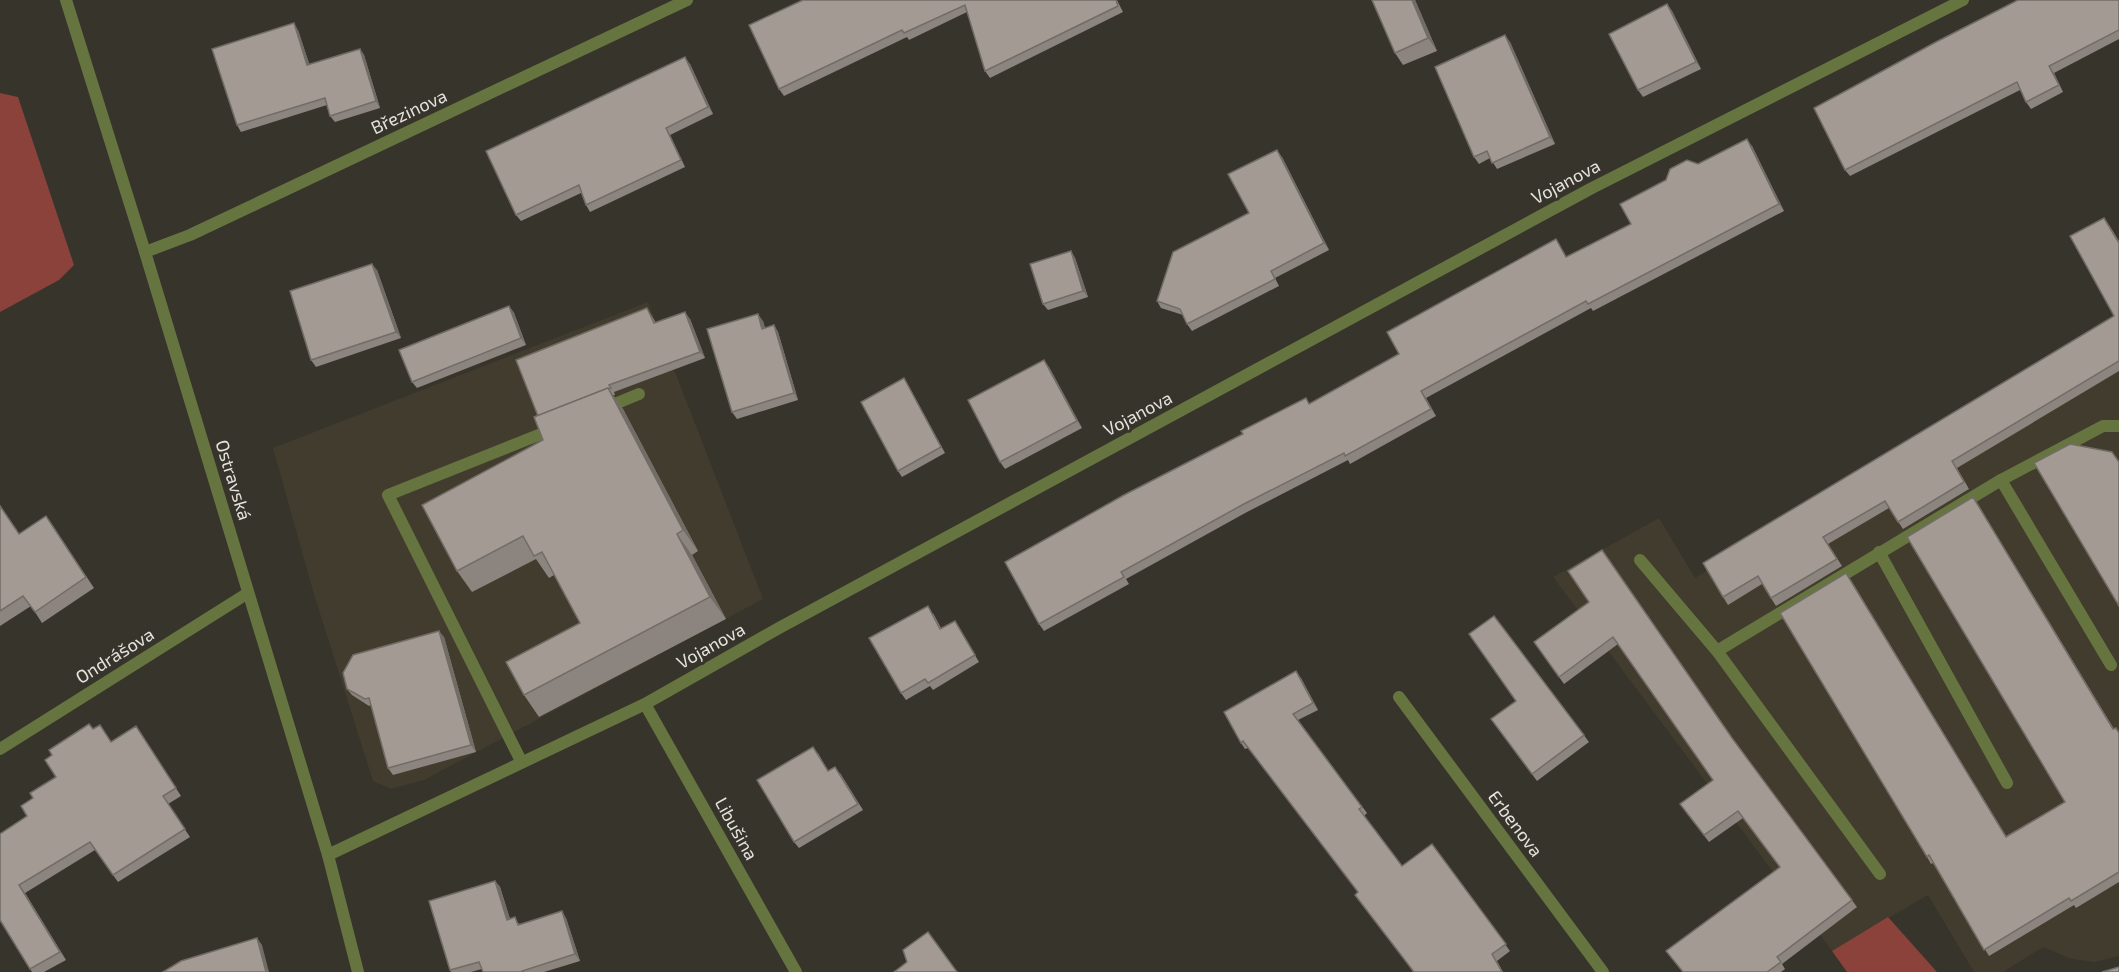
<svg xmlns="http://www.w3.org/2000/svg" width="2119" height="972" font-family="'Exo 2',sans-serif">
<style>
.built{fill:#413c2d}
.green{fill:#8a423a}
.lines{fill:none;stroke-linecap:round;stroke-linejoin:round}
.service{stroke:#66753f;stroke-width:12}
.minor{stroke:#66753f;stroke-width:12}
.tertiary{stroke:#66753f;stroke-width:12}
.wall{fill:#8c847e}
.shaded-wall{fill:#726c67}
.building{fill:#a39a93;stroke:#726c67;stroke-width:1.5}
.labels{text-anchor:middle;stroke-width:6;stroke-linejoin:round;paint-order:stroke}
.street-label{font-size:18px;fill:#e5e3de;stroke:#37342c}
</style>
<rect width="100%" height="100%" fill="#37342c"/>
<g class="built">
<path d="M 648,302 L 763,599 L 424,780 L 391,789 L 373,781 L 313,591 L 273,448 Z"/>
<path d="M 2119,320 L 2119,956 L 2095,962 L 2072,959 L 2043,947 L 2003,972 L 1974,972 L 1928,895 L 1832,951 L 1553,577 L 1659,518 L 1695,578 Z"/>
</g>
<g class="green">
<path d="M 0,93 L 18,97 L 74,265 L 59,280 L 0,312 Z"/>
<path d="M 1888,917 L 1937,972 L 1847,972 L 1832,951 Z"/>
</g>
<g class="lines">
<g class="service">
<path d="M 605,408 L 639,394"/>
<path d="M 2001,480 L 2111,665"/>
<path d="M 1879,552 L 2007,783"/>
<path d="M 1640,560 L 1717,651 L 1880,874"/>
<path d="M 1717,651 L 2001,480 L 2103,426 L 2119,426"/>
<path d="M 521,761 L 388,495 L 556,428"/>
</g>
<g class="minor">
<path d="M 145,252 L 190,235 L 687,0"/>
<path d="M 1399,697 L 1603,972"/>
<path d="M 645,704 L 796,972"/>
<path d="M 0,749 L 248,593"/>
<path d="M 328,855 L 645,704 L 779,628 L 1592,188 L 1963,0"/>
</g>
<path class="tertiary" d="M 66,0 L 145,252 L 328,855 L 358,972"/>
</g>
<g class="wall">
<path d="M 803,0 L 1117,0 L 1123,12 L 990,78 L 985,71 L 967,12 L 909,40 L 907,37 L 784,96 L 779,89 Z"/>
<path d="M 1372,0 L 1415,0 L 1437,51 L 1403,65 L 1395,53 Z"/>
<path d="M 2119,0 L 2119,39 L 2054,73 L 2063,92 L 2031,109 L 2026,102 L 2020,90 L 1850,176 L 1845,170 Z"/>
<path d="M 1667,4 L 1672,11 L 1701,69 L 1643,97 L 1638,90 Z"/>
<path d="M 298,30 L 309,64 L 360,49 L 364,55 L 380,108 L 335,122 L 330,116 L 327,105 L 241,132 L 237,125 Z"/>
<path d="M 1510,42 L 1555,144 L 1497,169 L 1490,158 L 1479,164 L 1474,157 Z"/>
<path d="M 690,64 L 713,114 L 670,135 L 685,167 L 590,212 L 586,205 L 581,193 L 521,221 L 516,215 Z"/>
<path d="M 1752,146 L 1784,211 L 1593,311 L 1591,308 L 1426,398 L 1436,416 L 1350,464 L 1348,460 L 1247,512 L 1126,579 L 1129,584 L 1044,631 L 1039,624 L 1243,434 L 1310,404 L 1399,354 L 1556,239 L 1566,257 L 1631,224 L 1698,164 Z"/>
<path d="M 1282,157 L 1329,250 L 1275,278 L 1279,286 L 1192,331 L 1187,324 L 1183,315 L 1161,308 L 1157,301 L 1249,213 Z"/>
<path d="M 2109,225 L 2119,241 L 2119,371 L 1957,468 L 1969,489 L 1903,529 L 1889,508 L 1828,544 L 1842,566 L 1776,606 L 1762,584 L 1728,605 L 1723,597 L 2114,316 Z"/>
<path d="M 1071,251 L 1075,258 L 1088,297 L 1048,310 L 1043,304 Z"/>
<path d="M 377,270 L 401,338 L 316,367 L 311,360 Z"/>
<path d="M 509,306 L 514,313 L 526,345 L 417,388 L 412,382 Z"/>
<path d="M 647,308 L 656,323 L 690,319 L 705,358 L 614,392 L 615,395 L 613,395 L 623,409 L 698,551 L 692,555 L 726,619 L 539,717 L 524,695 L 580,623 L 554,575 L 549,578 L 536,559 L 472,592 L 457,571 L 543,440 L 538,416 Z"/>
<path d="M 763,321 L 765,328 L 774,325 L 778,332 L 798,400 L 737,419 L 732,412 Z"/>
<path d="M 1049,367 L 1082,428 L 1005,469 L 1000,462 Z"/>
<path d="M 908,385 L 945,453 L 902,477 L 898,471 Z"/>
<path d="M 1973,497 L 2114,729 L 2119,732 L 2119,882 L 2076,908 L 2074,905 L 1989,956 L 1933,863 L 1931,864 L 1927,857 L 1846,573 L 2006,836 L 2065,802 Z"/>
<path d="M 0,505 L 19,534 L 53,526 L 94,588 L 42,623 L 31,606 L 0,626 Z"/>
<path d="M 1589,602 L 1733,740 L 1857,907 L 1782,964 L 1785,969 L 1781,972 L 1682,972 L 1780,867 L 1743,818 L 1709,842 L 1685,811 L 1713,780 L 1618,644 L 1564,684 L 1534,642 Z"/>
<path d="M 933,613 L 941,628 L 959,628 L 979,662 L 933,690 L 930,686 L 906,700 L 901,693 Z"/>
<path d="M 1494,616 L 1589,742 L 1537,781 L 1491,719 L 1516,701 Z"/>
<path d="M 444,637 L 476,752 L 393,775 L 388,768 L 371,705 L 369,706 L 352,695 L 347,689 Z"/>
<path d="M 1301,678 L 1318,710 L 1298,720 L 1367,813 L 1364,816 L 1402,866 L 1432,844 L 1510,951 L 1497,961 L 1503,972 L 1413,972 L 1358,892 L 1248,748 L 1245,749 L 1241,743 Z"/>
<path d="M 136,726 L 181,796 L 168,804 L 190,837 L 118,882 L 95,850 L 25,893 L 66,960 L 44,972 L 32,972 L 0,920 L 33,798 L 56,777 Z"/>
<path d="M 818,753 L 828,771 L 840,773 L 863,810 L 799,848 L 794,842 Z"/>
<path d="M 495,881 L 500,887 L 510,919 L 520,924 L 566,918 L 580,961 L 544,972 L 483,972 L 482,969 L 471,972 L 451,972 L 450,970 Z"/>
</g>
<g class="shaded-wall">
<path d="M 1412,0 L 1415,0 L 1437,51 L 1428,38 Z"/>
<path d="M 1667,4 L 1672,11 L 1701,69 L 1696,62 Z"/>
<path d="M 294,23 L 298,30 L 312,72 L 307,65 Z"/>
<path d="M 1505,35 L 1510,42 L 1555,144 L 1550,137 Z"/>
<path d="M 360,49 L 364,55 L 380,108 L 376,101 Z"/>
<path d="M 685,57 L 690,64 L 713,114 L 708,107 Z"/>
<path d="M 2049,66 L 2054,73 L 2063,92 L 2059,85 Z"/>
<path d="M 666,128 L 670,135 L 685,167 L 681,160 Z"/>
<path d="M 1747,139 L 1752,146 L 1784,211 L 1779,204 Z"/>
<path d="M 1277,150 L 1282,157 L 1329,250 L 1324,243 Z"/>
<path d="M 1071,251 L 1075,258 L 1088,297 L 1083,291 Z"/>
<path d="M 372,264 L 377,270 L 401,338 L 396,332 Z"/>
<path d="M 509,306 L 514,313 L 526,345 L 521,338 Z"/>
<path d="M 685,312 L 690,319 L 705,358 L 700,352 Z"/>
<path d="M 758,314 L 763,321 L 767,335 L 762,329 Z"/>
<path d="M 774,325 L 778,332 L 798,400 L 794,393 Z"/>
<path d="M 1044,360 L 1049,367 L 1082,428 L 1077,421 Z"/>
<path d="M 904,378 L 908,385 L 945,453 L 941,447 Z"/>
<path d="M 608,388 L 623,409 L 698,551 L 683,530 Z"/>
<path d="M 1421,391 L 1426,398 L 1436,416 L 1431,409 Z"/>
<path d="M 1973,497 L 1978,504 L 2118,736 L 2113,729 Z"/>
<path d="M 677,534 L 692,555 L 726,619 L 710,597 Z"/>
<path d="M 1846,573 L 1851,580 L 2010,843 L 2006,837 Z"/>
<path d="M 439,631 L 444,637 L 476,752 L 471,745 Z"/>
<path d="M 1296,671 L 1301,678 L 1318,710 L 1313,703 Z"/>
<path d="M 495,881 L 500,887 L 512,926 L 507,920 Z"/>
<path d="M 19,885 L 25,893 L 66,960 L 60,952 Z"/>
<path d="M 562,911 L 566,918 L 580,961 L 575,954 Z"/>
<path d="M 257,938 L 262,945 L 269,972 L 266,972 Z"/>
</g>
<g class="building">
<path d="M 803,0 L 1116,0 L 1118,6 L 985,71 L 965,5 L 904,33 L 902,30 L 779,89 L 749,25 Z"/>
<path d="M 1372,0 L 1412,0 L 1428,38 L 1395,53 Z"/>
<path d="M 2018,0 L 2119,0 L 2119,30 L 2049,66 L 2059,85 L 2026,102 L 2017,82 L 1845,170 L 1814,108 L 1936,42 Z"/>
<path d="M 1667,4 L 1696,62 L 1638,90 L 1609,34 Z"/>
<path d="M 294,23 L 307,65 L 360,49 L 376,101 L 330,116 L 325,98 L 237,125 L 212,49 Z"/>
<path d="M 1505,35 L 1550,137 L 1492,163 L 1487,151 L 1474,157 L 1435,67 Z"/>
<path d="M 685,57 L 708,107 L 666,128 L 681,160 L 586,205 L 579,185 L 516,215 L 486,151 Z"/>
<path d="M 1747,139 L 1779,204 L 1588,304 L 1586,301 L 1421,391 L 1431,409 L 1345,456 L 1344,453 L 1242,505 L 1121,572 L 1124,577 L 1039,624 L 1005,562 L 1124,495 L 1243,434 L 1241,431 L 1306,398 L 1309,404 L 1399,354 L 1387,332 L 1556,239 L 1566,257 L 1631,224 L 1620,204 L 1666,180 L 1670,169 L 1687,160 L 1698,164 Z"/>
<path d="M 1277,150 L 1324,243 L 1271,271 L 1275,279 L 1187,324 L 1180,309 L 1157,301 L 1173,252 L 1249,213 L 1228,174 Z"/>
<path d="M 2104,218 L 2119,243 L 2119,361 L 1952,461 L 1964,482 L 1898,522 L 1885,501 L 1823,537 L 1837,559 L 1771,598 L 1758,576 L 1723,597 L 1703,563 L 2114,316 L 2070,236 Z"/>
<path d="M 1071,251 L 1083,291 L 1043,304 L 1030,264 Z"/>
<path d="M 372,264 L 396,332 L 311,360 L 290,291 Z"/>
<path d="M 509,306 L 521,338 L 412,382 L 399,350 Z"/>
<path d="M 647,308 L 654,323 L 685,312 L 700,352 L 609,385 L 611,388 L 608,389 L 608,388 L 538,416 L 516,360 Z"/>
<path d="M 758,314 L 762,329 L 774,325 L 794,393 L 732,412 L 707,329 Z"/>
<path d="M 1044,360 L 1077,421 L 1000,462 L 968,400 Z"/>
<path d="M 904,378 L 941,447 L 898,471 L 861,402 Z"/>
<path d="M 608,388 L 683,530 L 677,534 L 710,597 L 524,695 L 506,662 L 580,623 L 542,552 L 534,556 L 523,536 L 457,571 L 422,505 L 543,440 L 534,417 Z"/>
<path d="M 2070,444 L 2112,452 L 2119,462 L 2119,606 L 2034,463 Z"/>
<path d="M 1973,497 L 2113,729 L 2116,728 L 2119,733 L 2119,872 L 2071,901 L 2069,898 L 1984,950 L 1929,855 L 1927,857 L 1780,613 L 1846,573 L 2006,837 L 2065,802 L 1907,537 Z"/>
<path d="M 0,506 L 19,534 L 46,516 L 86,577 L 35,612 L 23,596 L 0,611 Z"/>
<path d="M 1602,550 L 1732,738 L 1852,900 L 1777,957 L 1781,962 L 1767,972 L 1683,972 L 1666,951 L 1780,867 L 1738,811 L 1704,835 L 1680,804 L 1713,780 L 1613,637 L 1559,677 L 1534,642 L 1589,602 L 1568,571 Z"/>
<path d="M 928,606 L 940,629 L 955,621 L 975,655 L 928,683 L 925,679 L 901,693 L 869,638 Z"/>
<path d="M 1494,616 L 1584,735 L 1532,774 L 1491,719 L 1516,701 L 1469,634 Z"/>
<path d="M 439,631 L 471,745 L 388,768 L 369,698 L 365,699 L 347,689 L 343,673 L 353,655 Z"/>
<path d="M 1296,671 L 1313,703 L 1293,714 L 1362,807 L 1359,809 L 1402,866 L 1432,844 L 1506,944 L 1492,954 L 1502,972 L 1414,972 L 1355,895 L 1358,892 L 1243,741 L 1241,743 L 1224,712 Z"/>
<path d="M 89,724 L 93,729 L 100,725 L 111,742 L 136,726 L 176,788 L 163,796 L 185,829 L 113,875 L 90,842 L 19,885 L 60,952 L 30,969 L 0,920 L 0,834 L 27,816 L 21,806 L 33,798 L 30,793 L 56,777 L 45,760 L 52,755 L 49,750 Z"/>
<path d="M 813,747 L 828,771 L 835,767 L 858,804 L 794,842 L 757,780 Z"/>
<path d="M 495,881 L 507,920 L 515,917 L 518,925 L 562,911 L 575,954 L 522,971 L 523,972 L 483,972 L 479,962 L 450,970 L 429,901 Z"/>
<path d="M 928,932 L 957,972 L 894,972 L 907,962 L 903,950 Z"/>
<path d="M 257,938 L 266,972 L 163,972 L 181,961 Z"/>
<path d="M 2119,967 L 2119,972 L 2102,972 Z"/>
</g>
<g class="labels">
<g class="street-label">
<text transform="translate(409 112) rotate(-25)" y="6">Březinova</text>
<text transform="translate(1566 182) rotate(-28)" y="6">Vojanova</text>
<text transform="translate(1138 414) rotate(-28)" y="6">Vojanova</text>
<text transform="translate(233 480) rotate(73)" y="6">Ostravská</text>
<text transform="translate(711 646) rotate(-29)" y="6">Vojanova</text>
<text transform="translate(115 656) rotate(-32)" y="6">Ondrášova</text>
<text transform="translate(1515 824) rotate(53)" y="6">Erbenova</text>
<text transform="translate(736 829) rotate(61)" y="6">Libušina</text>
</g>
</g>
</svg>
